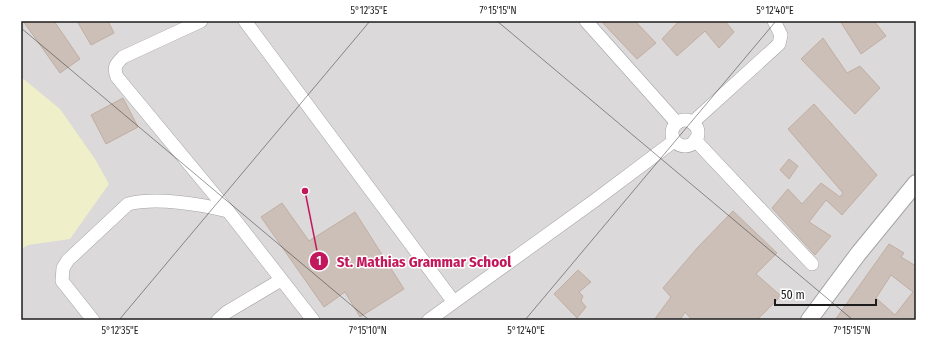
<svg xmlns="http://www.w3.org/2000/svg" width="937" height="341" font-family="'Fira Sans Condensed',sans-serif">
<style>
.residential{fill:#dbd9d9}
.farmland{fill:#eff0ca}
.building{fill:#cbbfb7;stroke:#c2aea2;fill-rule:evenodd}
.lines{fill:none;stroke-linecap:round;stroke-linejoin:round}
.minor-casing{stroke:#a3a3a3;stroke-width:14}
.tertiary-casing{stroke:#a3a3a3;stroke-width:18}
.minor{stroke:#fff;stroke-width:13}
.tertiary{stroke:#fff;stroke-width:16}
.ticks{fill:none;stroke:#1c1c1c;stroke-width:1;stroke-opacity:0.45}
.leader{fill:none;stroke:#c2185b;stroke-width:1.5}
.callout-dot{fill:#c2185b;stroke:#fff;stroke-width:1.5}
.mark-label{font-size:12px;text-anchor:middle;font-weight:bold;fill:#fff}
.callout-label{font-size:15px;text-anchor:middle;font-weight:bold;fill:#c2185b;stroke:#fff;stroke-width:3;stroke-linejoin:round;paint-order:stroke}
.neatline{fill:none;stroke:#1c1c1c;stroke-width:1.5}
.ticks-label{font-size:10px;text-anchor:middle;fill:#1c1c1c}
</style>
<rect width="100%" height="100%" fill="#efeae1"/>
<rect class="residential" x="21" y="21" width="895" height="299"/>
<path class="farmland" d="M 21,77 L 60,109 L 95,159 L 109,184 L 70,239 L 28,245 L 21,249 Z"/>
<g class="building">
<path d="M 23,21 L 54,21 L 80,59 L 60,73 Z"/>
<path d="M 77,21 L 108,21 L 114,33 L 91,45 Z"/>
<path d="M 601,21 L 635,21 L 656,43 L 637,59 Z"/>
<path d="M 679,21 L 725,21 L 734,32 L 719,48 L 705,31 L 677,56 L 662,39 Z"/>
<path d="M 840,21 L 874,21 L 886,36 L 861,54 Z"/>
<path d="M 823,38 L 847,73 L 860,66 L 880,88 L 855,114 L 801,59 Z"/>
<path d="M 123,98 L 138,127 L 106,144 L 91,115 Z"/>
<path d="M 814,104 L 877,175 L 842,215 L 826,200 L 809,222 L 831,236 L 815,255 L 772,208 L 788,189 L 802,204 L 821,183 L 840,197 L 843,193 L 788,129 Z"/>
<path d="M 789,159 L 798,166 L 789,179 L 780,170 Z"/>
<path d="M 282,203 L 309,241 L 355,212 L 404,289 L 360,317 L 345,292 L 324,307 L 261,217 Z"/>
<path d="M 733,211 L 777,253 L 756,274 L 781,296 L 757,320 L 692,320 L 685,312 L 680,320 L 654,320 L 671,297 L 663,288 L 698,247 Z"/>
<path d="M 889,244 L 904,253 L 901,257 L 916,266 L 916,320 L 835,320 ZM 891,275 L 913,292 L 895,315 L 876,298 Z"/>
<path d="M 578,270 L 591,282 L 579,292 L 583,296 L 581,301 L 586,307 L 577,318 L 554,294 Z"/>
</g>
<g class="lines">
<g class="minor-casing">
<g id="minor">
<path d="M 201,21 L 123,57 C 116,64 113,67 117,77 L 228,211 L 313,320"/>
<path d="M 245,21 L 453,301"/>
<path d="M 586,21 L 677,123"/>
<circle cx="685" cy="133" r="13"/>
<path d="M 692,123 L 779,44 L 781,35 L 774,21"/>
<path d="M 695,140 L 812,264"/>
<path d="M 93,320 L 62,281 L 63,268 L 68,260 L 128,204 C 156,197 200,204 228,211"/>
<path d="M 218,320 L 227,312 L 281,280"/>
<path d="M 429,320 L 594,201 L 674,141"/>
</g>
</g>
<g class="tertiary-casing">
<path id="tertiary" d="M 809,320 L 858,254 L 916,183"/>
</g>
<use href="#minor" class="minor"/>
<use href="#tertiary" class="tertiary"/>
</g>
<path class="ticks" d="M 497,21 L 853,320M 21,28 L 369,320M 119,320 L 370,21M 525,320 L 776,21"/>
<path class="leader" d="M305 191L319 261"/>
<g class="callout-dot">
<circle cx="305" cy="191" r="4"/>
<circle cx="319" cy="261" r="10"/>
</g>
<g class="mark-label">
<text x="319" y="265">1</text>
</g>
<g class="callout-label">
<text x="424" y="267">St. Mathias Grammar School</text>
</g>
<rect width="937" height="341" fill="none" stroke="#ffffff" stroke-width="44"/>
<path d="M775 299v6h101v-6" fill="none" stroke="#1c1c1c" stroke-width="2"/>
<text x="781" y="299" font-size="12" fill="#1c1c1c" stroke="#ffffff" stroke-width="3" paint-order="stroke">50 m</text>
<rect x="22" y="22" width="893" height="297" class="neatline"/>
<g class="ticks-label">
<text x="369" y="14">5°12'35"E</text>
<text x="498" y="14">7°15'15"N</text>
<text x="775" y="14">5°12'40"E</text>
<text x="120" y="334">5°12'35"E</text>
<text x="368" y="334">7°15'10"N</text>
<text x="526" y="334">5°12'40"E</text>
<text x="852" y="334">7°15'15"N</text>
</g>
</svg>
